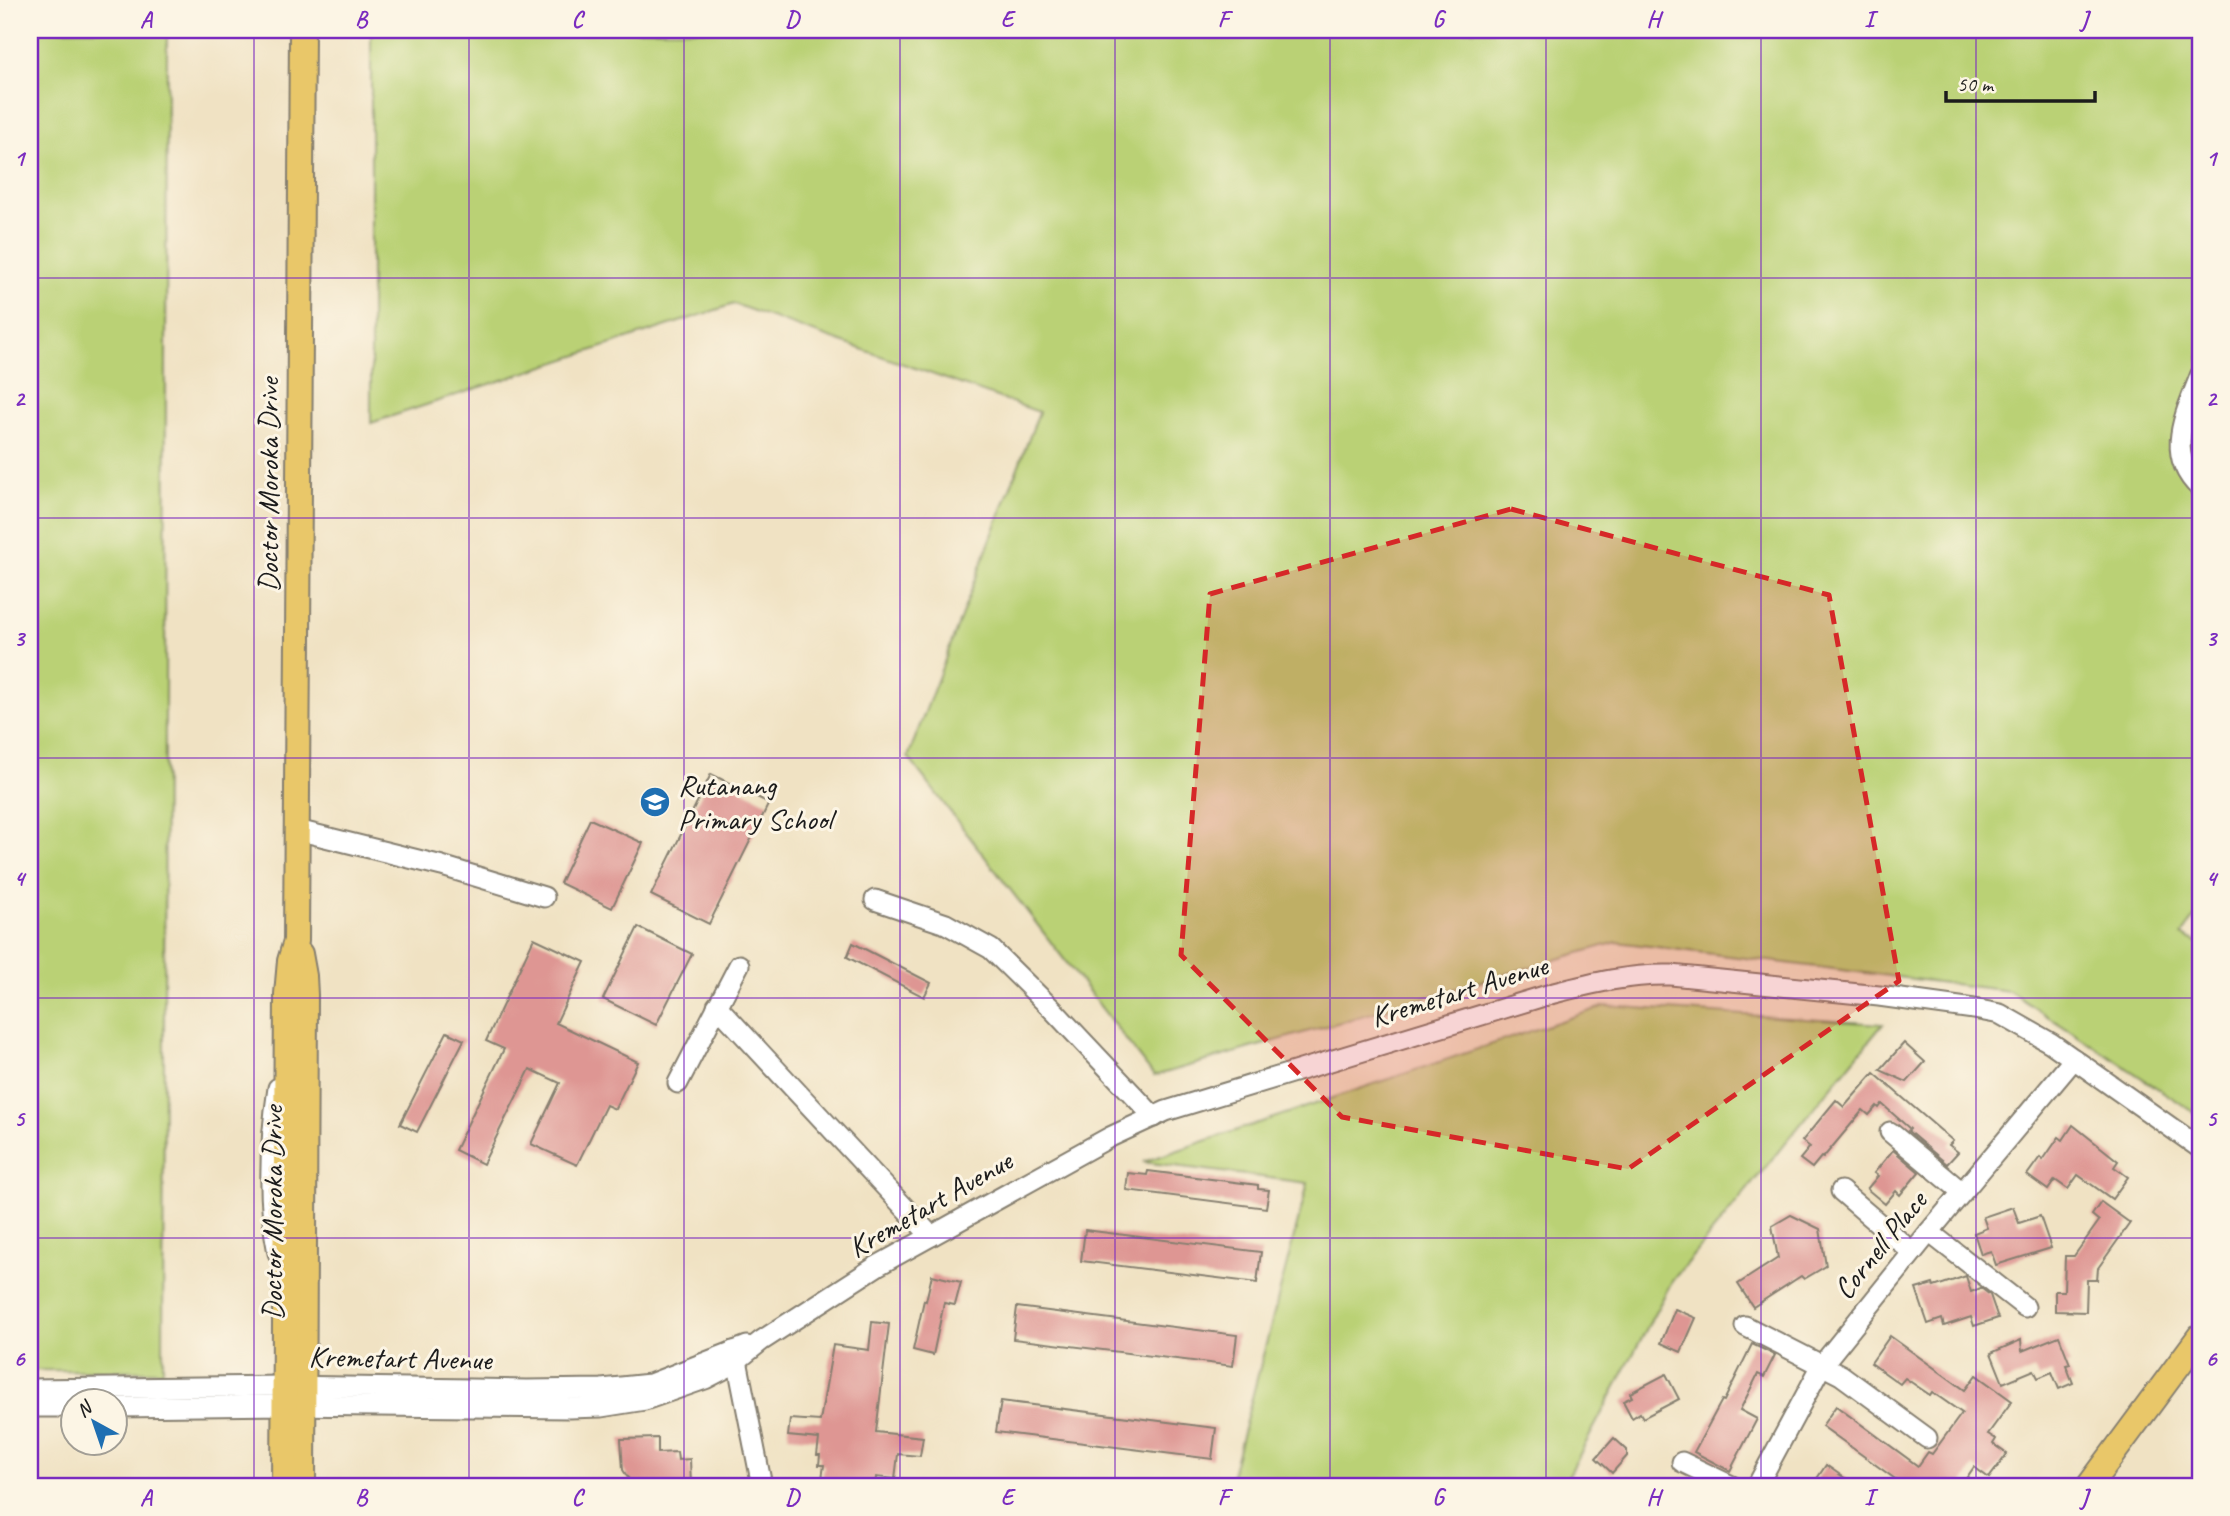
<svg xmlns="http://www.w3.org/2000/svg" width="2230" height="1516" font-family="Caveat,sans-serif">
<style>
.green{fill:#bad175;stroke:#6b7648;stroke-width:2}
.building{fill:#de9693}
.lines{fill:none;stroke-linecap:round;stroke-linejoin:round}
.minor-casing{stroke:#867f70;stroke-width:23}
.major-casing{stroke:#867f70;stroke-width:28}
.minor{stroke:#fff;stroke-width:19}
.major{stroke:#e9c769;stroke-width:24}
.marked{fill:#d62828;fill-opacity:0.2;stroke:#d62828;stroke-width:5;stroke-dasharray:14 9;stroke-linejoin:round}
.grid{fill:none;stroke:#7b2cbf;stroke-width:2;stroke-opacity:0.55}
.labels{text-anchor:middle;stroke-width:6;stroke-linejoin:round;paint-order:stroke}
.street-label{font-size:30px;fill:#1c1c1c;stroke:#fcf5e5}
.poi-label{font-size:30px;fill:#1c1c1c;stroke:#fcf5e5;text-anchor:start}
.neatline{fill:none;stroke:#7b2cbf;stroke-width:2.5}
.grid-label{font-size:23px;text-anchor:middle;font-weight:bold;fill:#7b2cbf}
</style>
<rect width="100%" height="100%" fill="#fcf5e5"/>
<filter id="ink" filterUnits="userSpaceOnUse"><feTurbulence type="fractalNoise" baseFrequency=".0143" numOctaves="2"/><feDisplacementMap in="SourceGraphic" scale="14" xChannelSelector="R" yChannelSelector="G"/><feConvolveMatrix kernelMatrix="1 2 1 2 8 2 1 2 1" color-interpolation-filters="sRGB"/></filter>
<filter id="wash" filterUnits="userSpaceOnUse"><feTurbulence type="fractalNoise" baseFrequency=".00686" numOctaves="4" result="noise"/><feDisplacementMap in="SourceGraphic" scale="28" xChannelSelector="R" yChannelSelector="G"/><feGaussianBlur stdDeviation="1.57" result="paint"/><feColorMatrix in="noise" values="0 0 0 0 0 0 0 0 0 0 0 0 0 0 0 0 0 1.4 0 .05"/><feComposite in="paint" operator="in"/></filter>
<g filter="url(#wash)">
<rect width="100%" height="100%" fill="#f0e2c3"/>
<g class="green">
<path d="M 30,30 L 167,30 L 163,1371 L 30,1370 Z"/>
<path d="M 371,30 L 2200,30 L 2200,910 L 2182,935 L 2200,943 L 2200,1116 L 2009,991 L 1617,942 L 1154,1076 L 908,757 L 1039,412 L 734,304 L 371,423 Z"/>
<path d="M 1605,1006 L 1883,1024 L 1672,1281 L 1563,1486 L 1229,1486 L 1308,1183 L 1143,1162 Z"/>
</g>
<g id="blocks">
<g class="building">
<path d="M 711,774 L 769,803 L 709,924 L 651,895 Z"/>
<path d="M 590,819 L 643,843 L 612,908 L 560,883 Z"/>
<path d="M 638,927 L 692,954 L 656,1025 L 603,999 Z"/>
<path d="M 534,938 L 585,962 L 556,1023 L 638,1062 L 615,1109 L 606,1105 L 577,1165 L 531,1144 L 560,1083 L 530,1069 L 483,1164 L 455,1150 L 504,1049 L 486,1041 Z"/>
<path d="M 853,943 L 931,983 L 924,997 L 847,957 Z"/>
<path d="M 447,1032 L 464,1040 L 417,1132 L 400,1124 Z"/>
<path d="M 1904,1043 L 1925,1062 L 1907,1082 L 1880,1070 Z"/>
<path d="M 1874,1073 L 1953,1141 L 1949,1145 L 1958,1152 L 1947,1164 L 1908,1131 L 1910,1129 L 1882,1104 L 1879,1108 L 1877,1106 L 1869,1115 L 1863,1110 L 1823,1158 L 1821,1157 L 1812,1168 L 1800,1159 L 1810,1147 L 1802,1141 L 1836,1100 L 1844,1107 Z"/>
<path d="M 2073,1125 L 2118,1161 L 2114,1167 L 2128,1177 L 2112,1199 L 2078,1175 L 2068,1189 L 2055,1180 L 2048,1190 L 2027,1175 L 2040,1157 L 2043,1160 L 2059,1137 L 2063,1140 Z"/>
<path d="M 1893,1150 L 1919,1172 L 1900,1195 L 1896,1191 L 1885,1204 L 1867,1189 L 1878,1176 L 1874,1173 Z"/>
<path d="M 1148,1171 L 1258,1185 L 1258,1189 L 1269,1190 L 1266,1208 L 1126,1190 L 1128,1173 L 1147,1175 Z"/>
<path d="M 2101,1202 L 2130,1223 L 2098,1268 L 2097,1280 L 2087,1280 L 2086,1312 L 2055,1311 L 2055,1291 L 2064,1291 L 2065,1256 L 2074,1256 L 2099,1221 L 2092,1215 Z"/>
<path d="M 2013,1207 L 2019,1223 L 2040,1216 L 2051,1248 L 1996,1265 L 1991,1251 L 1981,1254 L 1974,1233 L 1987,1228 L 1983,1217 Z"/>
<path d="M 1791,1215 L 1820,1229 L 1826,1266 L 1804,1279 L 1801,1276 L 1753,1307 L 1738,1284 L 1778,1258 L 1772,1226 Z"/>
<path d="M 1085,1230 L 1261,1252 L 1257,1283 L 1081,1261 Z"/>
<path d="M 932,1275 L 961,1282 L 955,1305 L 944,1303 L 933,1355 L 913,1350 L 924,1300 L 926,1301 Z"/>
<path d="M 1966,1276 L 1971,1292 L 1981,1288 L 1990,1295 L 1998,1318 L 1974,1326 L 1971,1317 L 1944,1326 L 1942,1319 L 1928,1324 L 1916,1289 L 1933,1284 L 1934,1287 Z"/>
<path d="M 1017,1307 L 1237,1335 L 1233,1366 L 1013,1339 Z"/>
<path d="M 1675,1309 L 1696,1318 L 1681,1352 L 1661,1343 Z"/>
<path d="M 872,1322 L 889,1324 L 876,1432 L 923,1437 L 920,1456 L 898,1454 L 895,1479 L 876,1477 L 875,1486 L 821,1486 L 824,1465 L 819,1465 L 820,1455 L 817,1455 L 819,1439 L 788,1436 L 790,1419 L 820,1421 L 833,1345 L 869,1350 Z"/>
<path d="M 1890,1336 L 1965,1390 L 1976,1375 L 2012,1401 L 1988,1434 L 1996,1439 L 1993,1444 L 2007,1454 L 1989,1478 L 1974,1467 L 1961,1486 L 1905,1486 L 1822,1426 L 1836,1406 L 1918,1466 L 1928,1452 L 1932,1454 L 1962,1413 L 1932,1392 L 1930,1395 L 1905,1378 L 1900,1384 L 1871,1363 Z"/>
<path d="M 2059,1336 L 2070,1364 L 2066,1365 L 2073,1383 L 2059,1389 L 2052,1372 L 2038,1378 L 2034,1370 L 2003,1383 L 1991,1353 L 2021,1340 L 2022,1351 Z"/>
<path d="M 1752,1344 L 1775,1355 L 1764,1377 L 1758,1374 L 1740,1410 L 1757,1419 L 1730,1471 L 1694,1452 L 1722,1400 L 1724,1401 Z"/>
<path d="M 1666,1374 L 1679,1399 L 1643,1418 L 1640,1413 L 1632,1418 L 1623,1401 L 1632,1397 L 1630,1393 Z"/>
<path d="M 1001,1401 L 1216,1428 L 1212,1459 L 996,1432 Z"/>
<path d="M 658,1438 L 658,1453 L 677,1452 L 678,1460 L 690,1459 L 691,1486 L 633,1486 L 623,1470 L 621,1439 Z"/>
<path d="M 1614,1438 L 1627,1450 L 1627,1456 L 1612,1473 L 1596,1458 Z"/>
<path d="M 1826,1465 L 1856,1486 L 1812,1486 Z"/>
</g>
</g>
</g>
<g filter="url(#ink)">
<use href="#blocks" fill-opacity="0" stroke="#867f70" stroke-width="2"/>
<g class="lines">
<g class="minor-casing">
<g id="minor">
<path d="M 2200,376 C 2185,416 2164,454 2200,488"/>
<path d="M 297,830 L 442,866 L 544,897"/>
<path d="M 875,900 L 946,924 L 991,949 L 1055,1012 L 1154,1117"/>
<path d="M 717,1006 L 931,1236"/>
<path d="M 678,1083 L 739,965"/>
<path d="M 1890,1132 L 1962,1192"/>
<path d="M 1841,1191 L 1912,1252"/>
<path d="M 1929,1232 L 2025,1307"/>
<path d="M 278,1253 C 267,1200 270,1141 278,1088"/>
<path d="M 1745,1326 L 1841,1375 L 1927,1438"/>
<path d="M 733,1351 L 737,1360 L 762,1486"/>
<path d="M 30,1389 L 284,1386 L 527,1390 L 602,1389 L 650,1384 L 747,1346"/>
<path d="M 30,1407 L 74,1407"/>
<path d="M 116,1407 L 284,1405 L 569,1408 L 601,1407 L 645,1400 L 705,1379 L 730,1366 L 761,1341 L 877,1266 L 1110,1137 L 1166,1111 L 1554,993 C 1593,983 1630,974 1671,975 L 1879,996 L 1974,1009 L 2000,1014 L 2051,1043 L 2200,1148"/>
<path d="M 1682,1462 L 1732,1486"/>
<path d="M 1757,1486 L 1822,1365 L 1929,1232 L 2074,1059"/>
</g>
</g>
<g class="major-casing">
<g id="major">
<path d="M 300,954 L 304,976 L 305,995 L 303,1486"/>
<path d="M 284,1486 L 287,994 L 290,961 L 296,941 L 302,30"/>
<path d="M 2089,1486 L 2200,1336"/>
</g>
</g>
<use href="#minor" class="minor"/>
<use href="#major" class="major"/>
</g>
</g>
<path class="marked" d="M 1511,509 L 1829,595 L 1899,981 L 1628,1169 L 1342,1117 L 1181,955 L 1210,594 Z"/>
<path class="grid" d="M 254,30 L 254,1486M 469,30 L 469,1486M 684,30 L 684,1486M 900,30 L 900,1486M 1115,30 L 1115,1486M 1330,30 L 1330,1486M 1546,30 L 1546,1486M 1761,30 L 1761,1486M 1976,30 L 1976,1486M 30,278 L 2200,278M 30,518 L 2200,518M 30,758 L 2200,758M 30,998 L 2200,998M 30,1238 L 2200,1238"/>
<defs>
<g id="school-disc" transform="scale(1.575)"><circle r="9.5" fill="#1f6fb2" stroke="#fcf5e5"/><path d="M0-5L7-2L0 1L-7-2ZM-4 1L0 2.5L4 1V4Q0 6-4 4Z" fill="#fff"/></g>
</defs>
<g fill-rule="evenodd">
<use href="#school-disc" x="655" y="802"/>
</g>
<g class="labels">
<g class="street-label">
<text transform="translate(268 485) rotate(-90)" y="10">Doctor Moroka Drive</text>
<text transform="translate(1459 991) rotate(-17)" y="10">Kremetart Avenue</text>
<text transform="translate(930 1204) rotate(-30)" y="10">Kremetart Avenue</text>
<text transform="translate(272 1213) rotate(-90)" y="10">Doctor Moroka Drive</text>
<text transform="translate(1880 1245) rotate(-51)" y="10">Cornell Place</text>
<text transform="translate(400 1358) rotate(1)" y="10">Kremetart Avenue</text>
</g>
<g class="poi-label">
<text x="678" y="795">Rutanang<tspan x="678" dy="34">Primary School</tspan></text>
</g>
</g>
<rect width="2230" height="1516" fill="none" stroke="#fcf5e5" stroke-width="77"/>
<g transform="translate(94 1422) rotate(320)"><circle r="33" fill="#fcf5e5" stroke="#a29e95" stroke-width="2"/>
<path d="M0-5L12 26L0 18L-12 26Z" fill="#1f6fb2"/>
<text y="-10" font-size="19" font-weight="bold" text-anchor="middle" fill="#1c1c1c">N</text>
</g>
<path d="M1946 91v10h149v-10" fill="none" stroke="#1c1c1c" stroke-width="3.5"/>
<text x="1957" y="91" font-size="21" fill="#1c1c1c" stroke="#fcf5e5" stroke-width="5" paint-order="stroke">50 m</text>
<rect x="38" y="38" width="2154" height="1440" class="neatline"/>
<g class="grid-label">
<text x="146" y="27">A</text>
<text x="361" y="27">B</text>
<text x="577" y="27">C</text>
<text x="792" y="27">D</text>
<text x="1007" y="27">E</text>
<text x="1223" y="27">F</text>
<text x="1438" y="27">G</text>
<text x="1653" y="27">H</text>
<text x="1869" y="27">I</text>
<text x="2084" y="27">J</text>
<text x="19" y="166">1</text>
<text x="2211" y="166">1</text>
<text x="19" y="406">2</text>
<text x="2211" y="406">2</text>
<text x="19" y="646">3</text>
<text x="2211" y="646">3</text>
<text x="19" y="886">4</text>
<text x="2211" y="886">4</text>
<text x="19" y="1126">5</text>
<text x="2211" y="1126">5</text>
<text x="19" y="1366">6</text>
<text x="2211" y="1366">6</text>
<text x="146" y="1505">A</text>
<text x="361" y="1505">B</text>
<text x="577" y="1505">C</text>
<text x="792" y="1505">D</text>
<text x="1007" y="1505">E</text>
<text x="1223" y="1505">F</text>
<text x="1438" y="1505">G</text>
<text x="1653" y="1505">H</text>
<text x="1869" y="1505">I</text>
<text x="2084" y="1505">J</text>
</g>
</svg>
